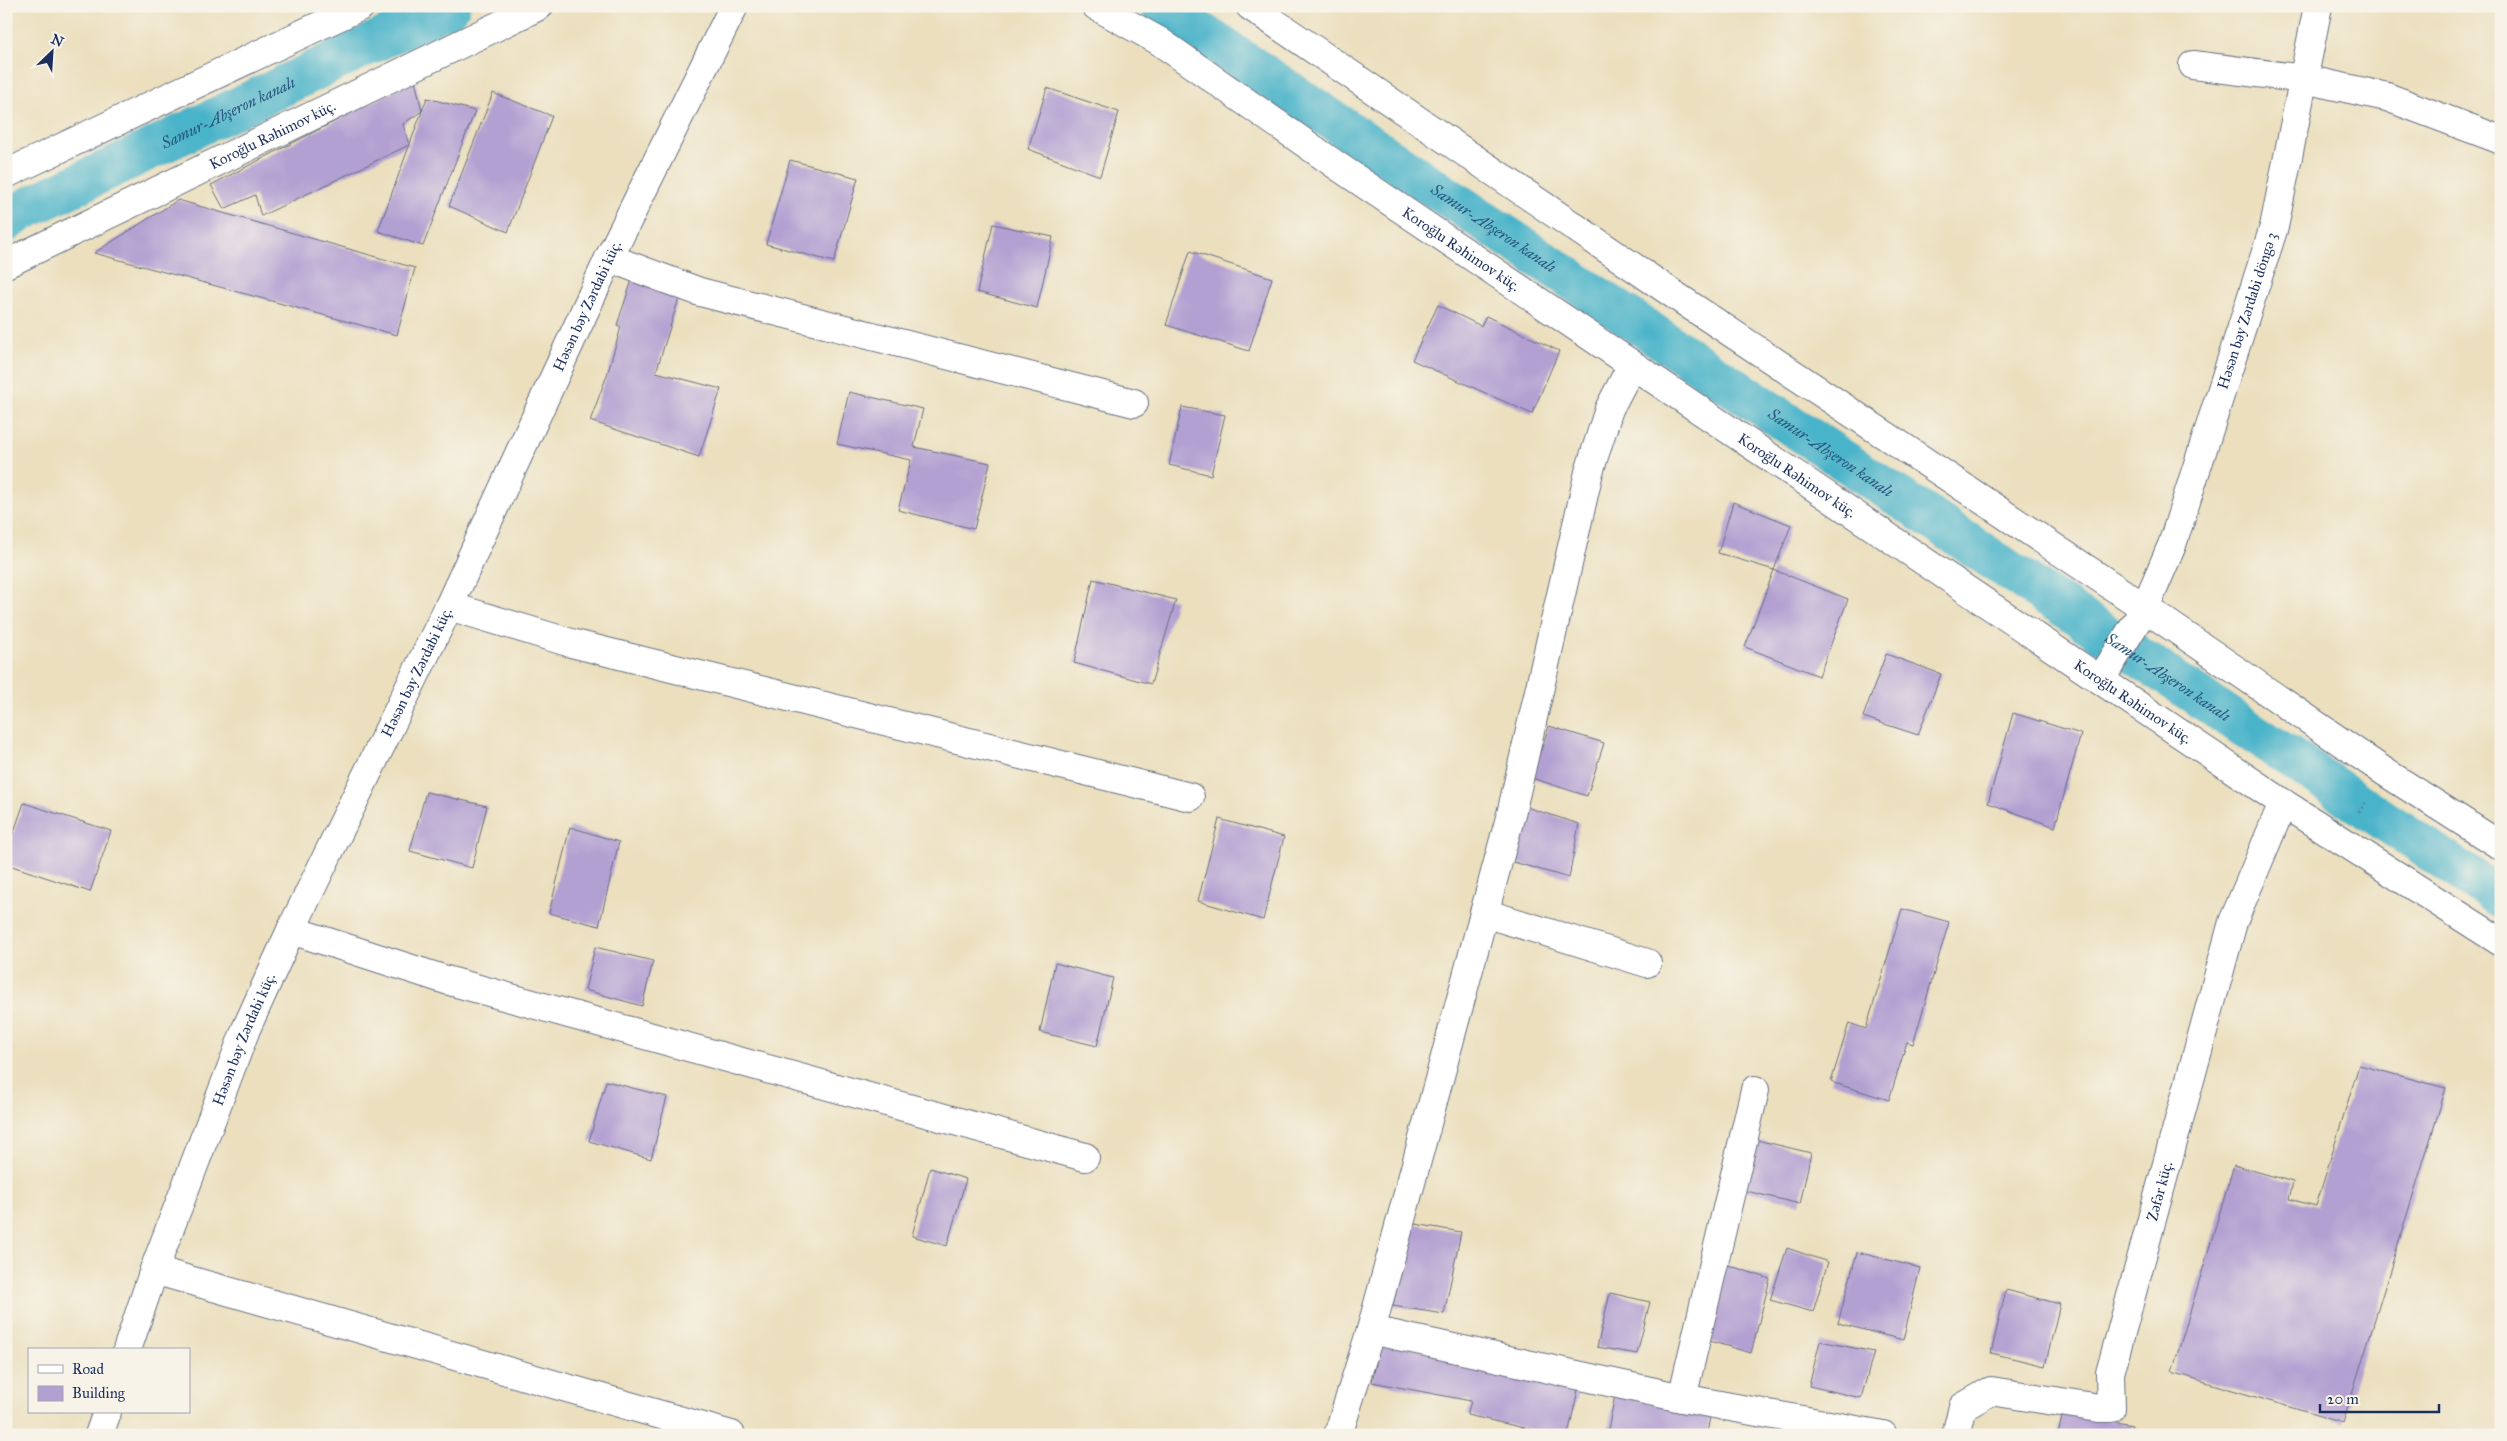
<svg xmlns="http://www.w3.org/2000/svg" width="2507" height="1441" font-family="'IM FELL Great Primer',serif">
<style>
.lines{fill:none;stroke-linecap:round;stroke-linejoin:round}
.canal{stroke:#4ab3c9;stroke-width:41}
.building{fill:#b3a0d2}
.minor-casing{stroke:#646d80;stroke-width:30}
.path{stroke:#646d80;stroke-width:3;stroke-dasharray:1 4;stroke-linecap:butt}
.minor{stroke:#fff;stroke-width:28}
.labels{text-anchor:middle;stroke-width:4;stroke-linejoin:round;paint-order:stroke}
.street-label{font-size:15px;fill:#1b2f5e;stroke:#f7f3e8}
.water-label{font-size:16px;font-style:italic;fill:#29577e;stroke:#f7f3e8}
</style>
<rect width="100%" height="100%" fill="#f7f3e8"/>
<filter id="ink" filterUnits="userSpaceOnUse"><feTurbulence type="fractalNoise" baseFrequency=".02" numOctaves="2"/><feDisplacementMap in="SourceGraphic" scale="10" xChannelSelector="R" yChannelSelector="G"/><feConvolveMatrix kernelMatrix="1 2 1 2 8 2 1 2 1" color-interpolation-filters="sRGB"/></filter>
<filter id="wash" filterUnits="userSpaceOnUse"><feTurbulence type="fractalNoise" baseFrequency=".0096" numOctaves="4" result="noise"/><feDisplacementMap in="SourceGraphic" scale="20" xChannelSelector="R" yChannelSelector="G"/><feGaussianBlur stdDeviation="1.12" result="paint"/><feColorMatrix in="noise" values="0 0 0 0 0 0 0 0 0 0 0 0 0 0 0 0 0 1.4 0 .05"/><feComposite in="paint" operator="in"/></filter>
<g filter="url(#wash)">
<rect width="100%" height="100%" fill="#ebdfbe"/>
<g class="lines">
<g class="canal">
<path id="s1" d="M 1161,6 L 2501,898"/>
<path id="s2" d="M 6,222 L 21,211 L 450,6"/>
</g>
</g>
<g id="blocks">
<g class="building">
<path d="M 415,80 L 422,111 L 427,98 L 475,111 L 423,246 L 378,231 L 422,111 L 403,124 L 409,145 L 261,216 L 255,195 L 224,209 L 211,185 Z"/>
<path d="M 1047,88 L 1119,112 L 1100,176 L 1028,149 Z"/>
<path d="M 493,93 L 552,116 L 508,232 L 449,206 Z"/>
<path d="M 790,160 L 858,178 L 834,262 L 766,244 Z"/>
<path d="M 178,200 L 415,268 L 397,335 L 94,253 Z"/>
<path d="M 993,224 L 1053,237 L 1037,308 L 977,292 Z"/>
<path d="M 1190,251 L 1272,278 L 1249,351 L 1166,325 Z"/>
<path d="M 633,277 L 680,295 L 656,372 L 721,389 L 699,457 L 590,421 L 607,375 L 621,327 L 617,325 Z"/>
<path d="M 1438,305 L 1481,326 L 1486,316 L 1559,351 L 1532,414 L 1412,360 Z"/>
<path d="M 849,392 L 923,409 L 914,447 L 990,463 L 974,529 L 898,510 L 911,460 L 837,444 Z"/>
<path d="M 1182,407 L 1225,415 L 1211,475 L 1169,465 Z"/>
<path d="M 1733,502 L 1791,525 L 1774,570 L 1718,553 Z"/>
<path d="M 1774,570 L 1848,599 L 1819,676 L 1745,647 Z"/>
<path d="M 1093,579 L 1176,600 L 1151,684 L 1074,663 Z"/>
<path d="M 1886,654 L 1941,674 L 1918,735 L 1863,717 Z"/>
<path d="M 2013,713 L 2081,734 L 2055,827 L 1988,803 Z"/>
<path d="M 1549,726 L 1604,743 L 1587,796 L 1532,778 Z"/>
<path d="M 426,792 L 487,806 L 472,868 L 410,851 Z"/>
<path d="M 24,803 L 111,831 L 90,892 L 6,864 L 6,854 Z"/>
<path d="M 1523,806 L 1579,824 L 1569,878 L 1510,861 Z"/>
<path d="M 1219,819 L 1284,837 L 1263,920 L 1198,901 Z"/>
<path d="M 570,827 L 619,842 L 599,926 L 549,913 Z"/>
<path d="M 1902,909 L 1949,922 L 1913,1044 L 1907,1042 L 1889,1100 L 1831,1082 L 1849,1023 L 1866,1029 Z"/>
<path d="M 595,947 L 653,961 L 642,1006 L 585,990 Z"/>
<path d="M 1055,963 L 1113,978 L 1097,1046 L 1040,1032 Z"/>
<path d="M 2359,1065 L 2446,1088 L 2343,1423 L 2172,1372 L 2234,1165 L 2293,1182 L 2289,1199 L 2316,1206 Z"/>
<path d="M 606,1081 L 667,1097 L 651,1159 L 589,1141 Z"/>
<path d="M 1753,1139 L 1811,1153 L 1800,1204 L 1742,1190 Z"/>
<path d="M 930,1168 L 966,1179 L 947,1246 L 912,1236 Z"/>
<path d="M 1410,1223 L 1461,1232 L 1444,1314 L 1393,1306 Z"/>
<path d="M 1787,1248 L 1828,1262 L 1813,1312 L 1770,1300 Z"/>
<path d="M 1857,1252 L 1920,1268 L 1903,1340 L 1838,1323 Z"/>
<path d="M 1722,1263 L 1770,1279 L 1751,1353 L 1699,1338 Z"/>
<path d="M 2006,1290 L 2060,1304 L 2045,1366 L 1991,1353 Z"/>
<path d="M 1610,1293 L 1650,1302 L 1637,1354 L 1597,1347 Z"/>
<path d="M 1381,1341 L 1579,1385 L 1568,1435 L 1556,1435 L 1467,1415 L 1471,1401 L 1372,1382 Z"/>
<path d="M 1820,1341 L 1874,1352 L 1861,1398 L 1809,1386 Z"/>
<path d="M 1615,1395 L 1710,1416 L 1707,1435 L 1607,1435 Z"/>
<path d="M 2063,1412 L 2132,1425 L 2130,1435 L 2058,1435 Z"/>
</g>
</g>
</g>
<g filter="url(#ink)">
<use href="#blocks" fill-opacity="0" stroke="#646d80" stroke-width="1"/>
<g class="lines">
<g class="minor-casing">
<g id="minor">
<path id="s3" d="M 1096,6 L 1159,41 L 1339,167 L 2283,803 L 2501,942"/>
<path d="M 1250,6 L 1676,296 L 2145,608 L 2385,772 L 2501,846"/>
<path d="M 2193,65 L 2304,79 L 2387,97 L 2501,140"/>
<path d="M 6,174 L 361,6"/>
<path d="M 609,258 L 700,292 L 1134,403"/>
<path id="s4" d="M 6,264 L 539,6"/>
<path d="M 449,606 L 571,643 L 1190,797"/>
<path id="s5" d="M 2101,679 L 2145,608 L 2172,545 L 2274,227 L 2318,6"/>
<path d="M 1484,913 L 1647,963"/>
<path d="M 291,930 L 446,980 L 1085,1157"/>
<path d="M 154,1270 L 731,1435"/>
<path d="M 1371,1330 L 1682,1398 L 1883,1435"/>
<path id="s6" d="M 127,1350 L 154,1270 L 246,1029 L 291,930 L 449,606 L 609,258 L 734,6"/>
<path d="M 1682,1398 L 1755,1090"/>
<path d="M 99,1435 L 107,1412"/>
<path d="M 1338,1435 L 1371,1330 L 1511,814 L 1589,472 L 1609,409 L 1632,365"/>
<path id="s7" d="M 1956,1435 L 1963,1407 L 1991,1391 L 2099,1408 L 2111,1408 L 2110,1373 L 2233,922 L 2283,803"/>
</g>
</g>
<path class="path" d="M 2359,812 L 2367,800"/>
<use href="#minor" class="minor"/>
</g>
</g>
<g class="labels">
<g class="street-label">
<text dy="5" stroke="none"><textPath href="#s4" startOffset="296">Koroğlu Rəhimov küç.</textPath></text>
<text dy="5" stroke="none"><textPath href="#s3" startOffset="439">Koroğlu Rəhimov küç.</textPath></text>
<text dy="5" stroke="none"><textPath href="#s6" startOffset="1142">Həsən bəy Zərdabi küç.</textPath></text>
<text dy="5" stroke="none"><textPath href="#s5" startOffset="398">Həsən bəy Zərdabi döngə 3</textPath></text>
<text dy="5" stroke="none"><textPath href="#s3" startOffset="844">Koroğlu Rəhimov küç.</textPath></text>
<text dy="5" stroke="none"><textPath href="#s6" startOffset="738">Həsən bəy Zərdabi küç.</textPath></text>
<text dy="5" stroke="none"><textPath href="#s3" startOffset="1249">Koroğlu Rəhimov küç.</textPath></text>
<text dy="5" stroke="none"><textPath href="#s6" startOffset="332">Həsən bəy Zərdabi küç.</textPath></text>
<text dy="5" stroke="none"><textPath href="#s7" startOffset="406">Zəfər küç.</textPath></text>
</g>
<g class="water-label">
<text dy="6" stroke="none"><textPath href="#s2" startOffset="248">Samur-Abşeron kanalı</textPath></text>
<text dy="6" stroke="none"><textPath href="#s1" startOffset="400">Samur-Abşeron kanalı</textPath></text>
<text dy="6" stroke="none"><textPath href="#s1" startOffset="805">Samur-Abşeron kanalı</textPath></text>
<text dy="6" stroke="none"><textPath href="#s1" startOffset="1210">Samur-Abşeron kanalı</textPath></text>
</g>
</g>
<rect width="2507" height="1441" fill="none" stroke="#f7f3e8" stroke-width="25"/>
<rect x="28" y="1348" width="162" height="65" fill="#f7f3e8" stroke="#9fa5b1"/>
<rect x="38" y="1365" width="25" height="8" fill="#ffffff" stroke="#9fa5b1"/>
<text x="72" y="1374" font-size="15" fill="#1b2f5e">Road</text>
<rect x="38" y="1386" width="25" height="15" fill="#b3a0d2" stroke="#9fa5b1"/>
<text x="72" y="1398" font-size="15" fill="#1b2f5e">Building</text>
<g transform="translate(52 52) rotate(25)" stroke="#f7f3e8" stroke-width="4" paint-order="stroke">
<path d="M0-4L9 19L0 12L-9 19Z" fill="#1b2f5e"/>
<text y="-8" font-size="14" font-weight="bold" text-anchor="middle" fill="#1b2f5e">N</text>
</g>
<path d="M2320 1404v8h119v-8" fill="none" stroke="#1b2f5e" stroke-width="2.5"/>
<text x="2327" y="1404" font-size="15" fill="#1b2f5e" stroke="#f7f3e8" stroke-width="4" paint-order="stroke">20 m</text>
</svg>
